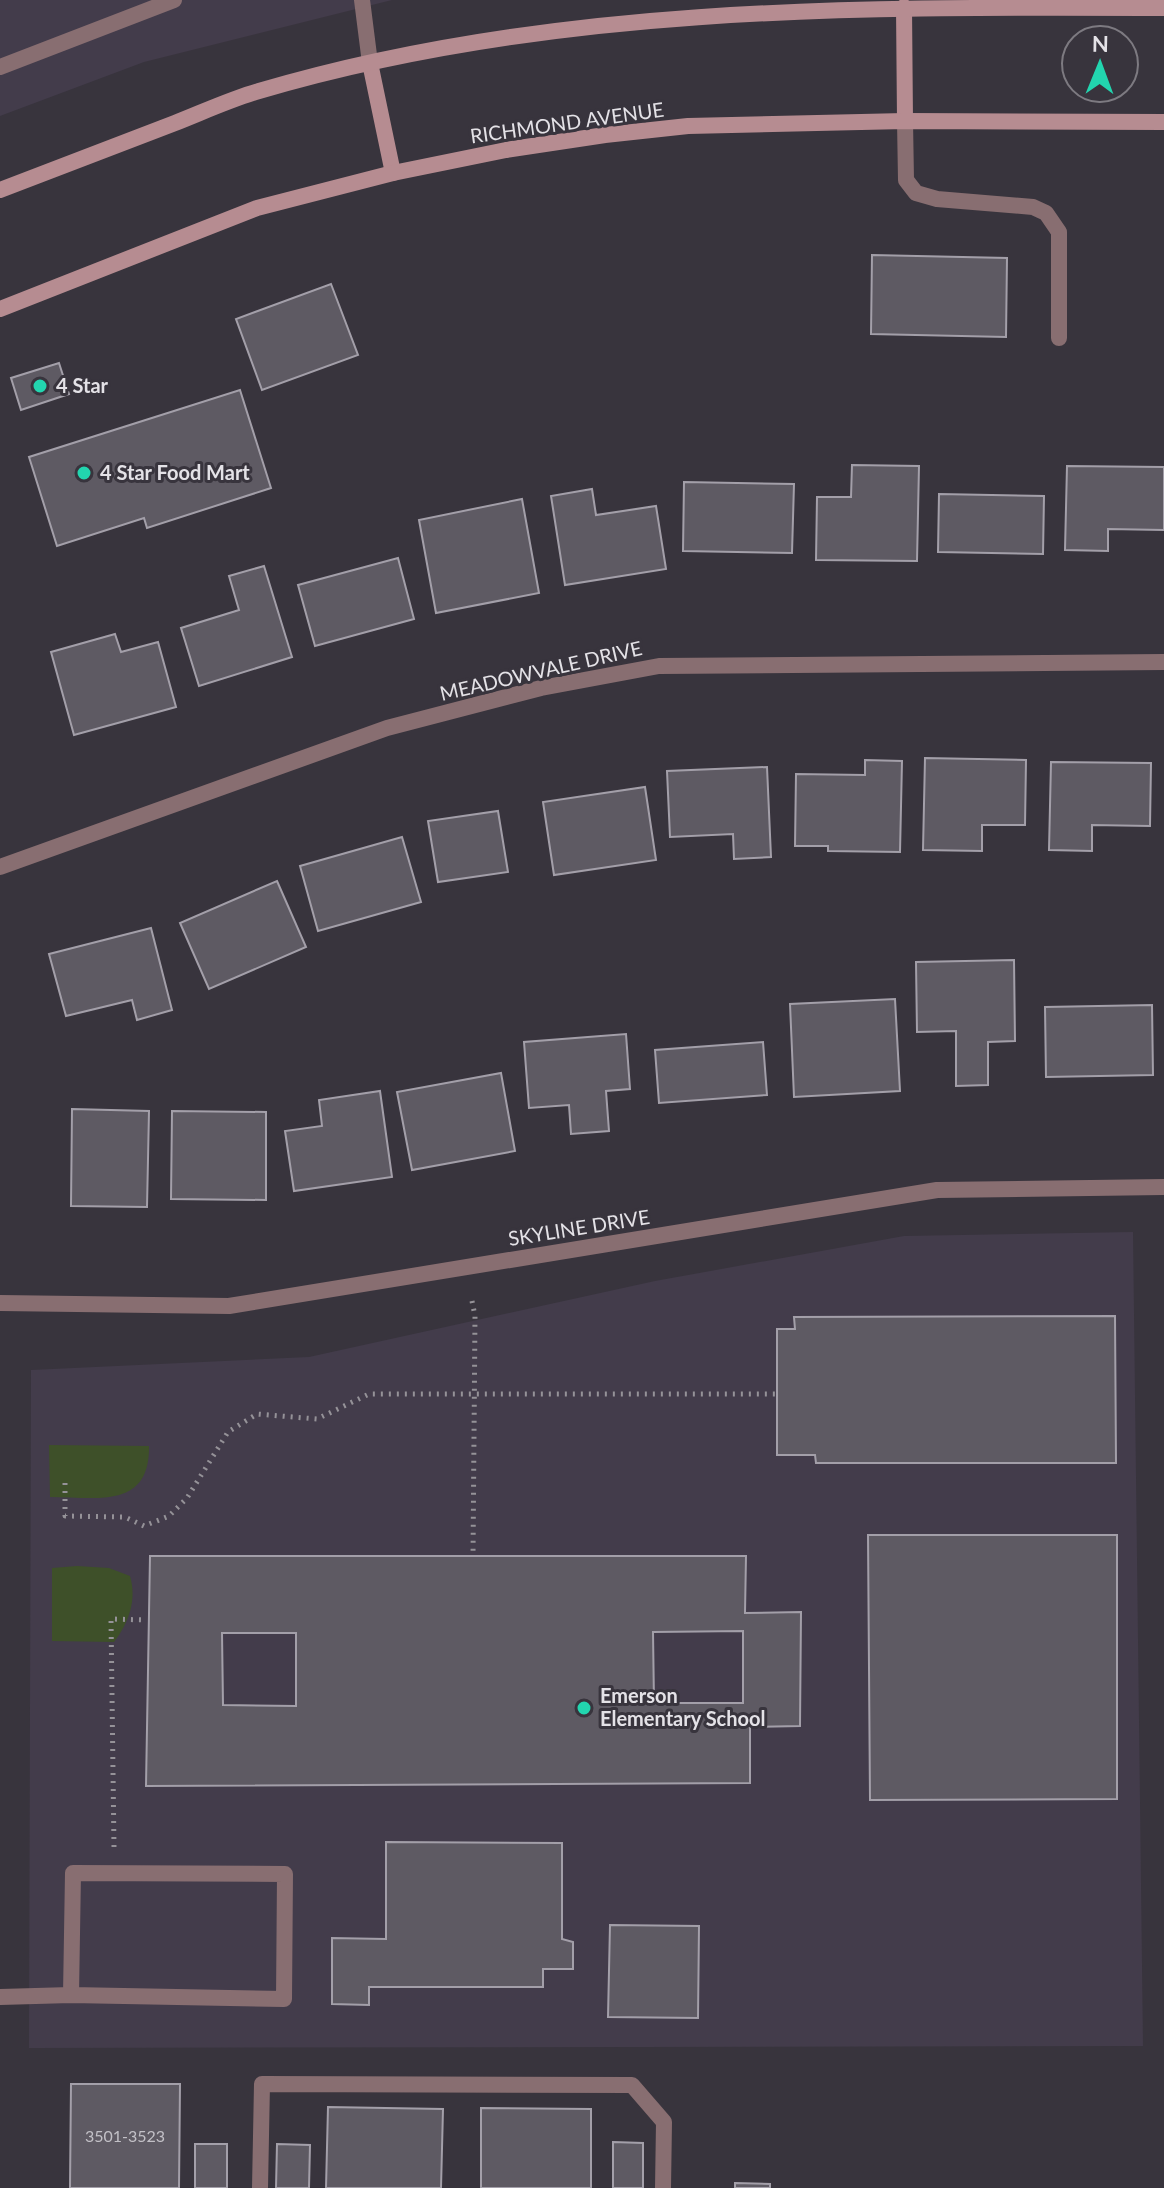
<svg xmlns="http://www.w3.org/2000/svg" width="1164" height="2188" font-family="Lato,sans-serif">
<style>
.built{fill:#433c4b}
.green{fill:#3e5029}
.building{fill:#5e5a63;stroke:#a39fa9;stroke-width:2;fill-rule:evenodd}
.lines{fill:none;stroke-linecap:round;stroke-linejoin:round}
.path{stroke:#959298;stroke-width:5;stroke-dasharray:2 6;stroke-linecap:butt}
.lane{stroke:#886e71;stroke-width:16}
.street{stroke:#886e71;stroke-width:16}
.secondary{stroke:#b68c91;stroke-width:16}
.poi-dot{fill:#22d5af;stroke:#38343d;stroke-width:3}
.labels{text-anchor:middle;stroke-width:6;stroke-linejoin:round;paint-order:stroke}
.number-label{font-size:16px;fill:#c2c0c6}
.street-label{font-size:20px;fill:#e4e2e7;stroke:#38343d}
.poi-label{font-size:20px;font-weight:bold;fill:#e4e2e7;stroke:#38343d;text-anchor:start}
</style>
<rect width="100%" height="100%" fill="#38343d"/>
<g class="built">
<path d="M 0,0 L 392,0 L 144,62 L 0,116 Z"/>
<path d="M 1133,1232 L 1143,2046 L 29,2048 L 31,1370 L 309,1357 L 655,1281 L 904,1236 Z"/>
</g>
<g class="green">
<path d="M 49,1445 L 149,1446 C 150,1510 96,1497 50,1497 Z"/>
<path d="M 77,1566 L 109,1568 L 130,1576 C 137,1600 129,1622 114,1642 L 52,1641 L 52,1568 Z"/>
</g>
<g class="building">
<path d="M 872,255 L 1007,258 L 1006,337 L 871,334 Z"/>
<path d="M 331,284 L 358,355 L 262,390 L 236,319 Z"/>
<path d="M 59,363 L 69,394 L 21,410 L 11,378 Z"/>
<path d="M 240,390 L 271,488 L 147,528 L 144,518 L 57,546 L 29,457 Z"/>
<path d="M 852,465 L 919,466 L 917,561 L 816,560 L 817,497 L 851,497 Z"/>
<path d="M 1067,466 L 1164,467 L 1164,530 L 1108,529 L 1108,551 L 1065,550 Z"/>
<path d="M 684,482 L 794,484 L 792,553 L 683,551 Z"/>
<path d="M 592,489 L 596,515 L 656,506 L 666,569 L 565,585 L 551,496 Z"/>
<path d="M 939,494 L 1044,496 L 1043,554 L 938,552 Z"/>
<path d="M 522,499 L 539,593 L 436,613 L 419,520 Z"/>
<path d="M 398,558 L 414,619 L 315,646 L 298,585 Z"/>
<path d="M 264,566 L 292,657 L 199,686 L 181,628 L 239,610 L 229,576 Z"/>
<path d="M 115,634 L 121,652 L 158,642 L 176,707 L 74,735 L 51,652 Z"/>
<path d="M 925,758 L 1026,760 L 1025,825 L 982,825 L 982,851 L 923,850 Z"/>
<path d="M 865,760 L 902,761 L 900,852 L 828,851 L 828,846 L 795,846 L 796,774 L 865,775 Z"/>
<path d="M 1051,762 L 1151,763 L 1150,826 L 1092,825 L 1092,851 L 1049,850 Z"/>
<path d="M 767,767 L 771,857 L 734,859 L 733,834 L 670,837 L 667,771 Z"/>
<path d="M 645,787 L 656,860 L 554,875 L 543,802 Z"/>
<path d="M 498,811 L 508,872 L 438,882 L 428,821 Z"/>
<path d="M 402,837 L 421,902 L 318,931 L 300,866 Z"/>
<path d="M 277,881 L 306,947 L 209,989 L 180,923 Z"/>
<path d="M 151,928 L 172,1010 L 137,1020 L 132,1000 L 66,1016 L 49,954 Z"/>
<path d="M 1014,960 L 1015,1041 L 988,1042 L 988,1085 L 956,1086 L 956,1031 L 917,1032 L 916,962 Z"/>
<path d="M 895,999 L 900,1091 L 794,1097 L 790,1004 Z"/>
<path d="M 1152,1005 L 1153,1075 L 1046,1077 L 1045,1007 Z"/>
<path d="M 626,1034 L 630,1089 L 606,1091 L 609,1131 L 571,1134 L 569,1105 L 529,1108 L 524,1042 Z"/>
<path d="M 763,1042 L 767,1095 L 659,1103 L 655,1050 Z"/>
<path d="M 501,1073 L 515,1151 L 412,1170 L 397,1092 Z"/>
<path d="M 380,1091 L 392,1177 L 294,1191 L 285,1131 L 322,1126 L 319,1100 Z"/>
<path d="M 72,1109 L 149,1111 L 147,1207 L 71,1206 Z"/>
<path d="M 172,1111 L 266,1112 L 266,1200 L 171,1199 Z"/>
<path d="M 1115,1316 L 1116,1463 L 816,1463 L 815,1455 L 777,1455 L 777,1329 L 795,1329 L 794,1317 Z"/>
<path d="M 868,1535 L 1117,1535 L 1117,1799 L 870,1800 Z"/>
<path d="M 150,1556 L 746,1556 L 745,1613 L 801,1612 L 800,1726 L 750,1727 L 750,1783 L 146,1786 ZM 743,1631 L 743,1703 L 654,1703 L 653,1632 ZM 222,1633 L 296,1633 L 296,1706 L 223,1705 Z"/>
<path d="M 386,1842 L 562,1843 L 562,1939 L 573,1942 L 573,1969 L 543,1969 L 543,1987 L 369,1987 L 369,2005 L 332,2004 L 332,1938 L 386,1939 Z"/>
<path d="M 610,1925 L 699,1926 L 698,2018 L 608,2017 Z"/>
<path d="M 71,2084 L 180,2084 L 179,2188 L 70,2188 Z"/>
<path d="M 328,2107 L 443,2109 L 441,2188 L 326,2188 Z"/>
<path d="M 481,2108 L 591,2109 L 591,2188 L 481,2188 Z"/>
<path d="M 613,2142 L 643,2143 L 643,2188 L 613,2188 Z"/>
<rect x="195" y="2144" width="32" height="44"/>
<path d="M 277,2144 L 310,2145 L 309,2188 L 276,2188 Z"/>
<path d="M 735,2183 L 770,2184 L 770,2188 L 735,2188 Z"/>
</g>
<g class="lines">
<g class="path">
<path d="M 472,1301 L 475,1316 L 473,1556"/>
<path d="M 65,1483 L 65,1516 L 125,1517 L 144,1526 L 169,1516 L 187,1498 L 228,1432 L 257,1414 L 317,1419 L 369,1394 L 777,1394"/>
<path d="M 114,1847 L 111,1619 L 146,1620"/>
</g>
<g class="lane">
<path d="M 362,0 L 370,63"/>
<path d="M 0,67 L 174,0"/>
<path d="M 905,121 L 906,180 L 916,193 L 937,199 L 1033,207 L 1046,213 L 1059,232 L 1059,338"/>
<path d="M 0,1997 L 71,1995 L 284,1999 L 285,1874 L 73,1873 L 71,1995"/>
<path d="M 260,2188 L 262,2084 L 632,2085 L 664,2122 L 663,2188"/>
</g>
<g class="street">
<path d="M 0,867 L 387,728 L 541,688 L 659,666 L 1164,662"/>
<path d="M 0,1303 L 229,1306 L 937,1190 L 1164,1187"/>
</g>
<g class="secondary">
<path d="M 904,7 L 905,121"/>
<path d="M 370,63 L 393,173"/>
<path d="M 0,190 C 58,168 116,145 175,123 C 203,112 231,99 259,91 C 553,4 861,7 1164,8"/>
<path d="M 0,309 L 257,208 L 393,173 L 506,150 L 605,135 L 688,126 L 905,121 L 1164,122"/>
</g>
</g>
<g class="poi-dot">
<circle cx="40" cy="386" r="8"/>
<circle cx="84" cy="473" r="8"/>
<circle cx="584" cy="1708" r="8"/>
</g>
<g class="labels">
<g class="number-label">
<text x="125" y="2142">3501-3523</text>
</g>
<g class="street-label">
<text transform="translate(567 123) rotate(-8)" y="7">RICHMOND AVENUE</text>
<text transform="translate(541 671) rotate(-13)" y="7">MEADOWVALE DRIVE</text>
<text transform="translate(579 1228) rotate(-9)" y="7">SKYLINE DRIVE</text>
</g>
<g class="poi-label">
<text x="56" y="393">4 Star</text>
<text x="100" y="480">4 Star Food Mart</text>
<text x="600" y="1703">Emerson<tspan x="600" dy="23">Elementary School</tspan></text>
</g>
</g>
<g transform="translate(1100 64) rotate(1)"><circle r="38" fill="#38343d" stroke="#7d7a81" stroke-width="2"/>
<path d="M0-6L14 30L0 20L-14 30Z" fill="#22d5af"/>
<text y="-12" font-size="22" font-weight="bold" text-anchor="middle" fill="#e4e2e7">N</text>
</g>
</svg>
